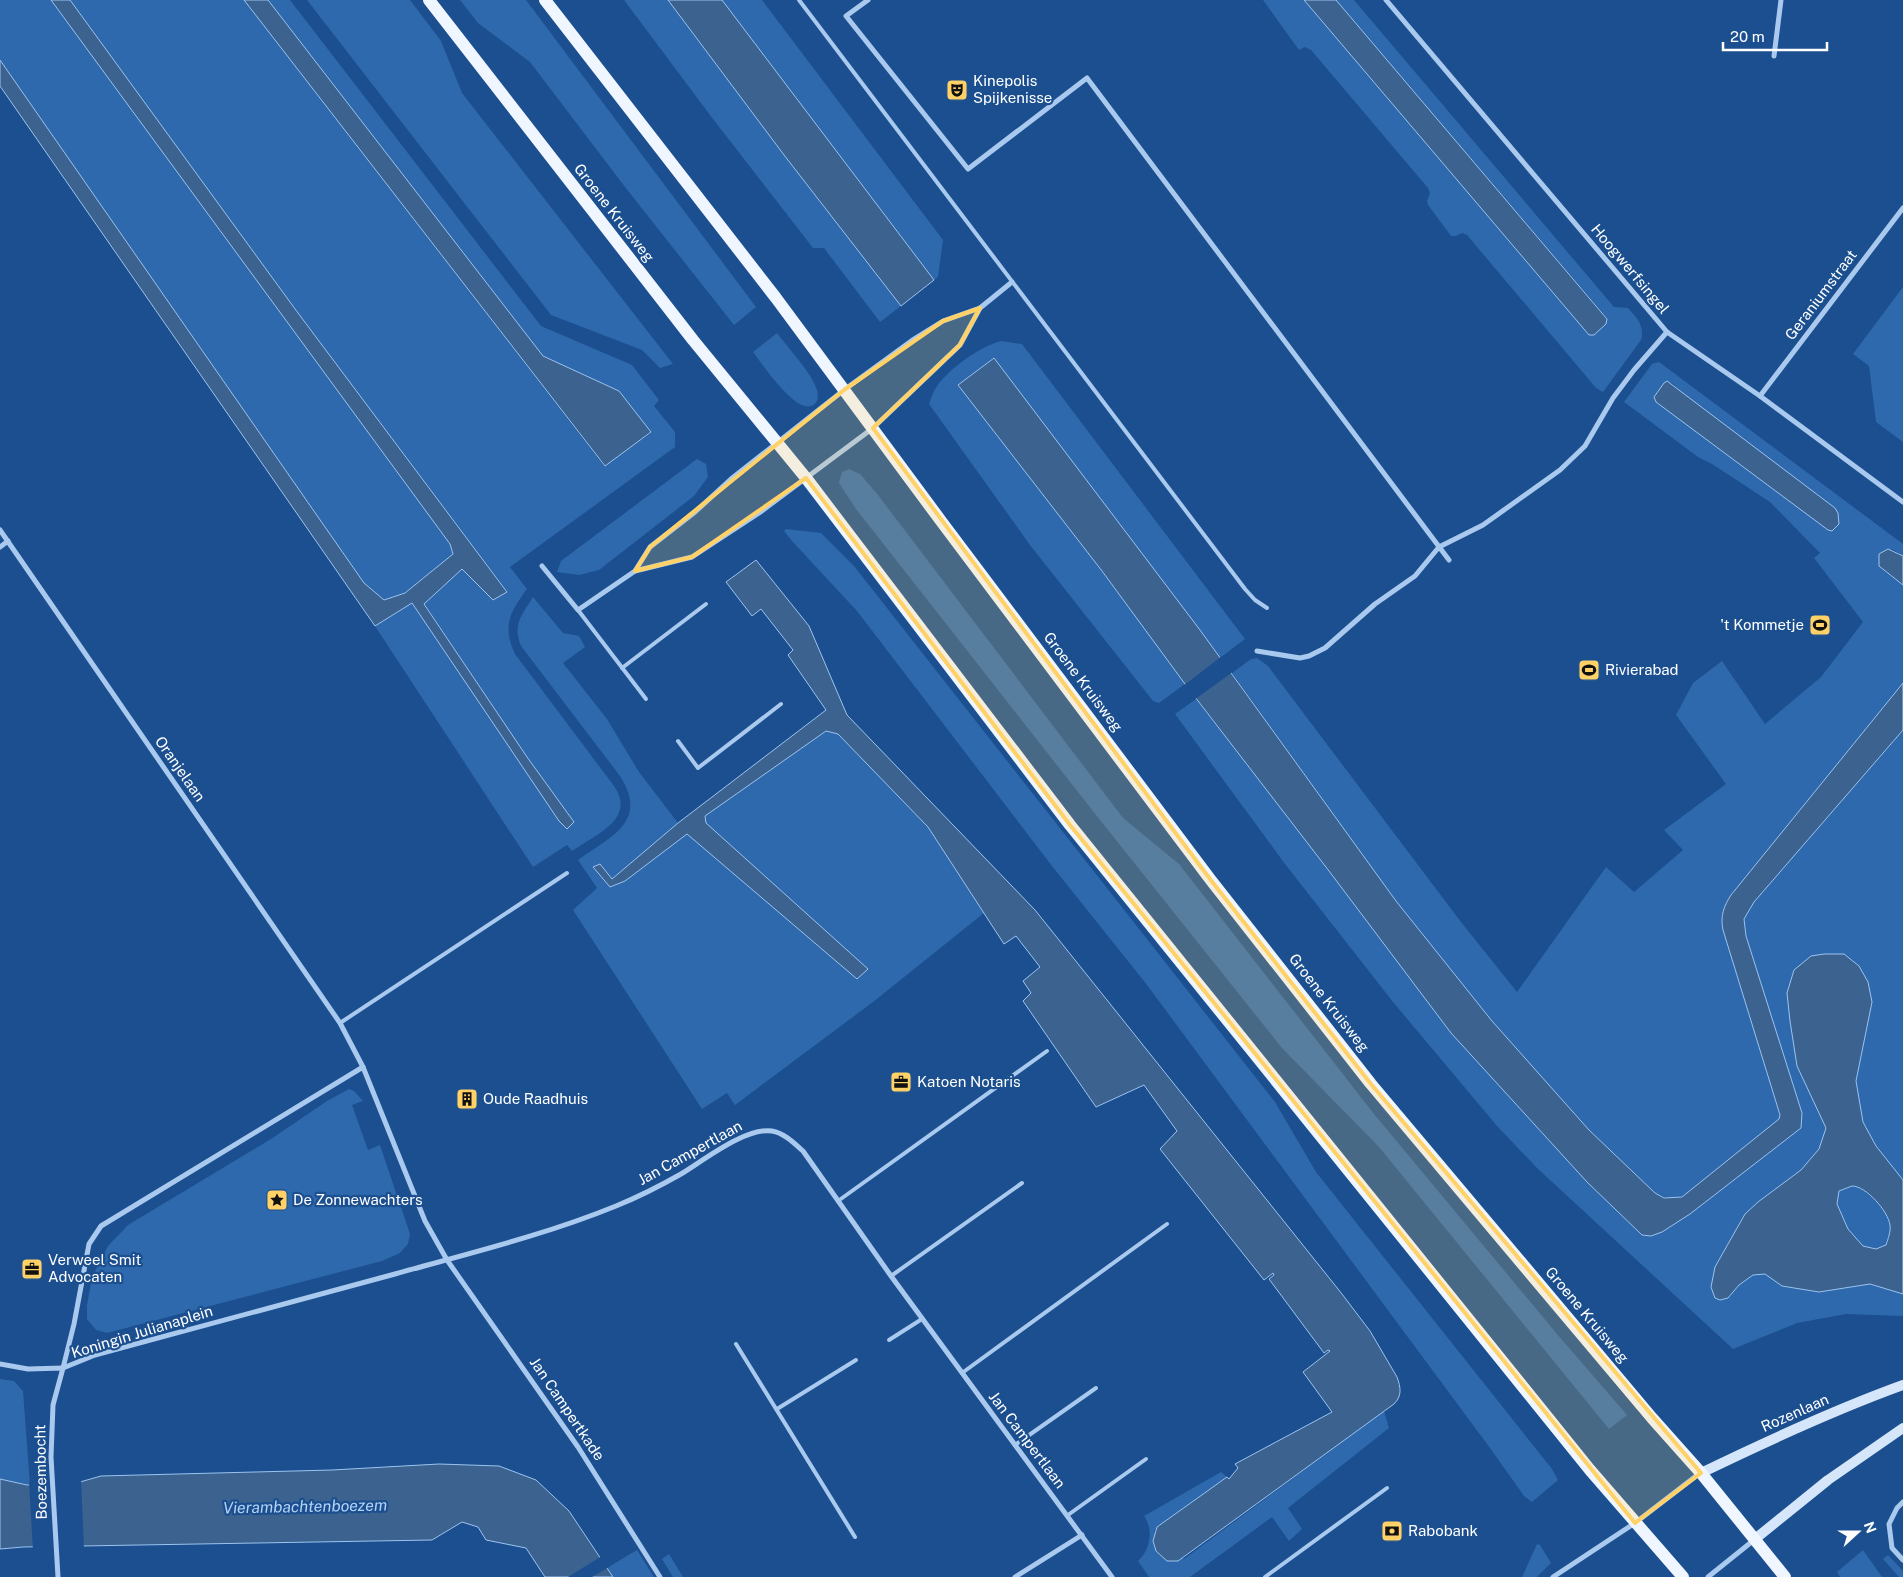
<svg xmlns="http://www.w3.org/2000/svg" width="1903" height="1577" font-family="'Public Sans',sans-serif">
<style>
.green{fill:#2e69ad;fill-rule:evenodd}
.water{fill:#3c6290;stroke:#9cc4f0;fill-rule:evenodd}
.pier{fill:#1b4f8f}
.lines{fill:none;stroke-linecap:round;stroke-linejoin:round}
.lane{stroke:#a9c9ee;stroke-width:4}
.street{stroke:#a9c9ee;stroke-width:5}
.secondary{stroke:#d6e6fa;stroke-width:10}
.primary{stroke:#f0f6ff;stroke-width:12}
.marked{fill:#ffd166;fill-opacity:0.2;stroke:#ffd166;stroke-width:4;stroke-linejoin:round}
.labels{text-anchor:middle;stroke-width:4.5;stroke-linejoin:round;paint-order:stroke}
.poi-label{font-size:15px;fill:#fff;stroke:#1b4f8f;text-anchor:start}
.street-label{font-size:15px;fill:#fff;stroke:#1b4f8f}
.water-label{font-size:16px;font-style:italic;fill:#b5d3f5;stroke:#1b4f8f}
</style>
<rect width="100%" height="100%" fill="#1b4f8f"/>
<g class="green">
<path d="M 0,0 L 51,0 L 450,544 L 453,554 L 405,593 L 384,600 L 364,583 L 0,60 Z"/>
<path d="M 70,0 L 244,0 L 604,466 L 651,433 L 619,391 L 543,356 L 268,0 L 290,0 L 541,326 L 632,365 L 659,400 L 654,406 L 675,432 L 675,447 L 510,567 L 527,589 C 510,612 502,626 515,654 L 614,786 C 637,819 595,835 572,851 L 567,845 L 533,867 L 375,626 L 412,603 L 559,821 L 567,829 L 574,822 L 527,757 L 424,603 L 462,569 L 493,600 L 507,591 L 298,313 Z"/>
<path d="M 307,0 L 410,0 L 441,41 L 462,93 L 673,364 L 660,368 L 642,350 L 551,315 Z"/>
<path d="M 460,0 L 526,0 L 756,307 L 734,325 L 625,187 L 530,62 L 478,23 Z"/>
<path d="M 624,0 L 668,0 L 784,155 L 901,306 L 880,322 L 824,248 L 813,248 L 713,119 Z"/>
<path d="M 722,0 L 762,0 L 943,240 L 938,277 L 934,280 Z"/>
<path d="M 1263,0 L 1304,0 L 1589,335 L 1607,318 L 1336,0 L 1354,0 L 1614,307 L 1628,308 C 1637,318 1645,326 1641,340 L 1603,392 L 1596,388 L 1467,235 L 1462,233 L 1456,236 L 1451,236 L 1428,205 L 1427,201 L 1430,193 L 1428,188 L 1311,50 L 1305,47 L 1299,50 Z"/>
<path d="M 1903,287 L 1903,442 L 1876,422 L 1869,366 L 1853,354 Z"/>
<path d="M 777,333 C 788,348 812,373 817,390 C 818,393 818,398 817,401 C 802,425 761,362 753,352 Z"/>
<path d="M 1001,341 L 1022,344 L 1245,639 L 1220,658 L 993,358 L 958,385 L 1102,571 L 1185,684 L 1159,703 L 1153,701 L 1030,545 L 929,404 C 931,398 933,392 937,386 C 950,368 979,347 1001,341 Z"/>
<path d="M 1659,362 L 1903,544 L 1903,556 L 1892,549 L 1882,569 L 1903,585 L 1903,683 L 1731,895 C 1724,906 1720,917 1723,930 L 1780,1116 L 1778,1120 L 1690,1192 C 1678,1200 1667,1200 1655,1193 L 1589,1130 L 1492,1021 L 1396,901 L 1232,673 L 1251,659 L 1257,658 L 1268,666 L 1461,922 L 1517,992 L 1606,867 L 1634,892 L 1683,850 L 1664,830 L 1726,784 L 1676,715 L 1693,683 L 1722,661 L 1765,724 L 1821,677 L 1863,622 L 1814,558 L 1820,553 L 1770,502 L 1712,464 L 1698,457 L 1624,402 L 1652,364 ZM 1672,383 L 1678,389 L 1832,530 L 1828,530 L 1656,402 Z"/>
<path d="M 697,459 L 706,464 L 708,477 L 694,496 L 599,570 L 579,575 L 557,572 L 561,561 Z"/>
<path d="M 849,469 L 860,474 L 878,495 L 1123,818 L 1179,864 L 1374,1114 L 1557,1334 L 1627,1415 L 1609,1429 L 1379,1147 L 1282,1048 L 1096,815 L 856,509 L 839,483 L 842,472 Z"/>
<path d="M 786,529 L 821,533 L 854,566 L 1275,1102 L 1316,1172 L 1552,1469 L 1558,1480 L 1532,1502 L 1524,1496 L 1490,1448 L 1147,985 L 1052,866 L 857,611 L 792,541 L 784,531 Z"/>
<path d="M 533,597 L 563,633 L 579,636 L 585,647 L 563,663 L 607,719 L 639,772 L 678,823 L 612,879 L 600,865 L 610,887 L 625,881 L 687,833 L 856,978 L 867,968 L 705,823 L 705,816 L 826,731 L 838,734 L 928,827 L 984,913 L 873,1002 L 735,1105 L 727,1093 L 702,1109 L 573,910 L 597,888 L 578,860 C 611,836 649,822 620,776 L 521,646 C 512,624 522,615 533,597 Z"/>
<path d="M 1196,699 L 1329,871 L 1451,1033 L 1587,1182 L 1642,1235 L 1690,1214 L 1801,1128 L 1802,1113 L 1746,936 L 1744,919 L 1754,902 L 1903,730 L 1903,1180 L 1876,1146 L 1863,1122 L 1856,1081 L 1872,1002 L 1817,1106 L 1826,1128 L 1819,1150 L 1801,1170 L 1758,1202 L 1745,1214 L 1715,1267 L 1728,1298 L 1739,1285 L 1753,1275 L 1765,1274 L 1782,1286 L 1819,1292 L 1870,1284 L 1903,1294 L 1903,1316 L 1846,1314 L 1797,1323 L 1733,1349 L 1537,1168 L 1497,1126 L 1393,1002 L 1285,864 L 1175,714 Z"/>
<path d="M 349,1089 L 354,1091 L 363,1101 L 352,1105 L 368,1150 L 380,1145 L 410,1234 L 408,1244 L 400,1253 L 382,1261 L 107,1333 L 96,1330 L 87,1319 L 87,1305 L 92,1277 L 108,1246 L 128,1225 L 271,1139 L 327,1101 Z"/>
<path d="M 1852,1186 C 1866,1186 1888,1211 1890,1225 C 1891,1231 1888,1239 1886,1245 L 1876,1249 L 1863,1246 L 1848,1229 L 1837,1204 L 1839,1191 Z"/>
<path d="M 0,1379 L 14,1381 L 23,1391 L 30,1485 L 0,1479 Z"/>
<path d="M 1384,1411 L 1389,1428 L 1288,1508 L 1302,1529 L 1289,1541 L 1272,1517 L 1190,1577 L 1149,1577 L 1138,1561 C 1150,1550 1154,1530 1144,1516 L 1221,1472 L 1227,1477 L 1157,1527 L 1154,1532 L 1184,1559 Z"/>
<path d="M 1537,1544 L 1540,1545 L 1551,1563 L 1537,1577 L 1522,1577 Z"/>
<path d="M 637,1550 L 654,1577 L 613,1577 L 607,1568 Z"/>
<path d="M 1863,1550 L 1882,1577 L 1840,1577 L 1837,1572 Z"/>
<path d="M 669,1554 L 683,1577 L 673,1577 L 662,1559 Z"/>
<path d="M 1888,1555 L 1903,1571 L 1903,1577 L 1899,1577 L 1883,1559 Z"/>
</g>
<g class="water">
<path d="M 51,0 L 70,0 L 298,313 L 507,592 L 493,600 L 462,569 L 424,604 L 527,757 L 574,822 L 567,829 L 559,821 L 412,603 L 375,626 L 0,86 L 0,60 L 364,583 L 384,600 L 405,593 L 453,554 L 450,544 Z"/>
<path d="M 244,0 L 268,0 L 543,356 L 619,391 L 651,432 L 605,466 Z"/>
<path d="M 668,0 L 722,0 L 934,280 L 901,306 L 784,155 Z"/>
<path d="M 1304,0 L 1336,0 L 1607,319 L 1606,324 L 1594,335 L 1589,335 Z"/>
<path d="M 994,358 L 1200,630 L 1396,901 L 1492,1021 L 1589,1130 L 1655,1193 L 1664,1198 L 1682,1197 L 1779,1119 L 1780,1115 L 1723,930 C 1720,916 1724,906 1731,895 L 1903,683 L 1903,730 L 1754,902 L 1744,919 L 1746,936 L 1802,1113 L 1801,1128 L 1690,1214 L 1662,1232 L 1651,1236 L 1642,1235 L 1587,1182 L 1451,1033 L 1329,871 L 1185,684 L 1102,571 L 958,385 Z"/>
<path d="M 1667,381 L 1835,508 L 1838,513 L 1839,524 L 1832,531 L 1828,530 L 1656,402 L 1654,397 L 1664,383 Z"/>
<path d="M 1888,549 L 1903,556 L 1903,585 L 1879,566 L 1879,554 Z"/>
<path d="M 756,560 L 809,626 L 847,715 L 1035,910 L 1342,1294 L 1370,1331 L 1397,1377 C 1401,1388 1402,1396 1394,1404 L 1178,1561 L 1167,1561 L 1156,1551 L 1153,1541 L 1157,1527 L 1227,1477 L 1229,1479 L 1238,1468 L 1235,1464 L 1332,1412 L 1303,1372 L 1330,1351 L 1328,1350 L 1324,1353 L 1269,1279 L 1274,1275 L 1273,1273 L 1264,1280 L 1160,1149 L 1177,1131 L 1144,1085 L 1096,1107 L 1023,1001 L 1031,993 L 1023,981 L 1040,967 L 1016,936 L 1004,944 L 928,827 L 838,734 L 826,731 L 705,816 L 706,823 L 868,969 L 857,979 L 687,834 L 625,881 L 610,887 L 593,867 L 600,864 L 612,879 L 678,823 L 826,710 L 788,655 L 793,650 L 761,609 L 752,616 L 726,582 Z"/>
<path d="M 1824,954 L 1844,954 L 1859,966 L 1868,982 L 1872,1002 L 1856,1081 L 1863,1122 L 1876,1146 L 1903,1180 L 1903,1294 L 1870,1284 L 1819,1292 L 1782,1286 L 1765,1274 L 1753,1275 L 1739,1285 L 1728,1298 L 1720,1300 L 1715,1298 L 1711,1287 L 1715,1267 L 1745,1214 L 1758,1202 L 1801,1170 L 1819,1149 L 1826,1128 L 1797,1066 L 1790,1021 L 1787,993 L 1794,970 L 1811,956 ZM 1852,1186 C 1866,1186 1888,1211 1890,1225 C 1891,1231 1888,1239 1886,1245 L 1876,1249 L 1863,1246 L 1848,1229 L 1837,1204 L 1839,1191 Z"/>
<path d="M 439,1464 L 499,1466 L 536,1480 L 569,1511 L 613,1577 L 545,1577 L 526,1548 L 486,1540 L 478,1527 L 462,1522 L 432,1540 L 23,1547 L 0,1549 L 0,1479 L 27,1485 L 80,1482 L 101,1476 L 332,1470 Z"/>
</g>
<g class="pier">
<path d="M 1222,656 L 1234,671 L 1194,700 L 1183,686 Z"/>
<path d="M 81,1479 L 84,1549 L 33,1550 L 29,1482 Z"/>
<path d="M 602,1556 L 609,1567 L 592,1577 L 568,1577 Z"/>
</g>
<g class="lines">
<g class="lane">
<path d="M 799,0 L 1245,589 L 1255,600 L 1267,608"/>
<path d="M 578,610 L 646,699"/>
<path d="M 622,668 L 706,604"/>
<path d="M 678,741 L 698,768 L 781,704"/>
<path d="M 340,1023 L 567,873"/>
<path d="M 838,1201 L 1047,1051"/>
<path d="M 891,1276 L 1022,1183"/>
<path d="M 889,1340 L 922,1319"/>
<path d="M 736,1344 L 855,1537"/>
<path d="M 962,1373 L 1167,1224"/>
<path d="M 777,1409 L 856,1360"/>
<path d="M 1015,1445 L 1096,1388"/>
<path d="M 1068,1515 L 1146,1459"/>
<path d="M 1265,1577 L 1387,1488"/>
</g>
<g class="street">
<path d="M 868,0 L 846,16 L 968,169 L 1087,78 L 1449,560"/>
<path d="M 1386,0 L 1667,332 L 1760,396 L 1903,502"/>
<path d="M 1774,56 L 1781,0"/>
<path d="M 1760,396 L 1903,208"/>
<path d="M 0,530 L 340,1023 L 363,1067"/>
<path d="M 0,547 L 8,541"/>
<path d="M 542,566 L 578,610 L 635,571 L 692,557 L 759,513 L 873,428 L 960,345 L 980,308 L 1012,282"/>
<path d="M 635,571 L 650,547 L 695,512 L 731,479 L 844,390 L 914,339 L 943,321 L 980,308"/>
<path d="M 1257,651 L 1300,658 L 1309,656 L 1325,648 L 1375,604 L 1415,576 L 1439,547 L 1483,525 L 1560,470 L 1585,446 L 1613,398 L 1634,370 L 1667,332"/>
<path d="M 0,1364 L 28,1369 L 63,1368 L 53,1405 L 51,1457 L 58,1577"/>
<path d="M 1903,1502 L 1897,1508 L 1889,1524 L 1892,1548 L 1903,1560"/>
<path d="M 660,1577 L 578,1447 L 447,1260 L 425,1221 L 363,1067 L 101,1226 L 89,1244 L 74,1324 L 63,1368 L 95,1355 C 195,1328 295,1301 395,1274 C 470,1253 545,1235 616,1206 C 638,1197 660,1186 681,1174 C 704,1160 746,1127 772,1131 C 784,1133 794,1143 803,1151 L 891,1276 L 1112,1577"/>
<path d="M 1015,1577 L 1082,1535"/>
<path d="M 1553,1577 L 1635,1523 L 1700,1473"/>
<path d="M 1708,1577 L 1754,1540"/>
</g>
<g class="secondary">
<path d="M 1701,1473 C 1767,1441 1834,1410 1903,1385"/>
<path d="M 1755,1539 L 1828,1480 L 1903,1428"/>
</g>
<g class="primary">
<path d="M 429,0 L 693,340 L 806,478 L 1070,825 L 1590,1470 L 1683,1577"/>
<path d="M 545,0 L 776,298 L 941,521 L 1210,879 L 1371,1084 L 1652,1418 L 1701,1473 L 1785,1577"/>
</g>
</g>
<path class="marked" d="M 980,308 L 960,345 L 873,428 L 1210,879 L 1371,1084 L 1701,1473 L 1635,1523 L 1070,825 L 806,478 L 692,557 L 635,571 L 650,547 L 844,390 L 943,321 Z"/>
<defs>
<g id="theatre-square" transform="scale(1.125)"><rect x="-9" y="-9" width="18" height="18" rx="4" fill="#ffd166" stroke="#1b4f8f"/><path d="M-5-5.5Q0-4 5-5.5V0Q5 5 0 6Q-5 5-5 0ZM-3.3-2.5H-1v1.5H-3.3ZM1-2.5H3.3v1.5H1ZM-2.8 1Q0 5.5 2.8 1Z" fill="#111"/></g>
<g id="stadium-square" transform="scale(1.125)"><rect x="-9" y="-9" width="18" height="18" rx="4" fill="#ffd166" stroke="#1b4f8f"/><path d="M0-5a6.5 5 0 1 0 0 10a6.5 5 0 1 0 0-10ZM-3.5-1.8h7v3.6h-7Z" fill="#111"/></g>
<g id="office-square" transform="scale(1.125)"><rect x="-9" y="-9" width="18" height="18" rx="4" fill="#ffd166" stroke="#1b4f8f"/><path d="M-6-3h4V-5.5h4V-3h4V5H-6ZM-1-4.5V-3h2v-1.5ZM-6 0V1H6V0Z" fill="#111"/></g>
<g id="building-square" transform="scale(1.125)"><rect x="-9" y="-9" width="18" height="18" rx="4" fill="#ffd166" stroke="#1b4f8f"/><path d="M-4-6H4V6H1V3H-1V6H-4ZM-2.5-4.3h1.7v1.8h-1.7ZM.8-4.3h1.7v1.8H.8ZM-2.5-1h1.7V.8h-1.7ZM.8-1h1.7V.8H.8Z" fill="#111"/></g>
<g id="sight-square" transform="scale(1.125)"><rect x="-9" y="-9" width="18" height="18" rx="4" fill="#ffd166" stroke="#1b4f8f"/><path d="M0-6L1.8-2.2L6-1.7L2.9 1.2L3.7 5.4L0 3.3L-3.7 5.4L-2.9 1.2L-6-1.7L-1.8-2.2Z" fill="#111"/></g>
<g id="bank-square" transform="scale(1.125)"><rect x="-9" y="-9" width="18" height="18" rx="4" fill="#ffd166" stroke="#1b4f8f"/><path d="M-6-4H6V4H-6ZM0-2.3a2.3 2.3 0 1 0 0 4.6a2.3 2.3 0 1 0 0-4.6Z" fill="#111"/></g>
</defs>
<g fill-rule="evenodd">
<use href="#theatre-square" x="957" y="90"/>
<use href="#stadium-square" x="1820" y="625"/>
<use href="#stadium-square" x="1589" y="670"/>
<use href="#office-square" x="901" y="1082"/>
<use href="#building-square" x="467" y="1099"/>
<use href="#sight-square" x="277" y="1200"/>
<use href="#office-square" x="32" y="1269"/>
<use href="#bank-square" x="1392" y="1531"/>
</g>
<g class="labels">
<g class="poi-label">
<text x="973" y="86">Kinepolis<tspan x="973" dy="17">Spijkenisse</tspan></text>
<text x="1804" y="630" text-anchor="end">'t Kommetje</text>
<text x="1605" y="675">Rivierabad</text>
<text x="917" y="1087">Katoen Notaris</text>
<text x="483" y="1104">Oude Raadhuis</text>
<text x="293" y="1205">De Zonnewachters</text>
<text x="48" y="1265">Verweel Smit<tspan x="48" dy="17">Advocaten</tspan></text>
<text x="1408" y="1536">Rabobank</text>
</g>
<g class="street-label">
<text transform="translate(614 213) rotate(52)" y="5">Groene Kruisweg</text>
<text transform="translate(1630 269) rotate(50)" y="5">Hoogwerfsingel</text>
<text transform="translate(1821 295) rotate(-53)" y="5">Geraniumstraat</text>
<text transform="translate(1083 682) rotate(53)" y="5">Groene Kruisweg</text>
<text transform="translate(180 769) rotate(55)" y="5">Oranjelaan</text>
<text transform="translate(1329 1003) rotate(52)" y="5">Groene Kruisweg</text>
<text transform="translate(690 1153) rotate(-29)" y="5">Jan Campertlaan</text>
<text transform="translate(1587 1315) rotate(50)" y="5">Groene Kruisweg</text>
<text transform="translate(142 1332) rotate(-17)" y="5">Koningin Julianaplein</text>
<text transform="translate(567 1409) rotate(56)" y="5">Jan Campertkade</text>
<text transform="translate(1795 1413) rotate(-24)" y="5">Rozenlaan</text>
<text transform="translate(1027 1440) rotate(53)" y="5">Jan Campertlaan</text>
<text transform="translate(41 1472) rotate(-91)" y="5">Boezembocht</text>
</g>
<g class="water-label">
<text transform="translate(305 1506) rotate(-1)" y="6">Vierambachtenboezem</text>
</g>
</g>
<g transform="translate(1858 1532) rotate(69)" stroke="#1b4f8f" stroke-width="4" paint-order="stroke">
<path d="M0-4L9 19L0 12L-9 19Z" fill="#ffffff"/>
<text y="-8" font-size="14" font-weight="bold" text-anchor="middle" fill="#ffffff">N</text>
</g>
<path d="M1723 42v8h104v-8" fill="none" stroke="#ffffff" stroke-width="2.5"/>
<text x="1730" y="42" font-size="15" fill="#ffffff" stroke="#1b4f8f" stroke-width="4" paint-order="stroke">20 m</text>
</svg>
